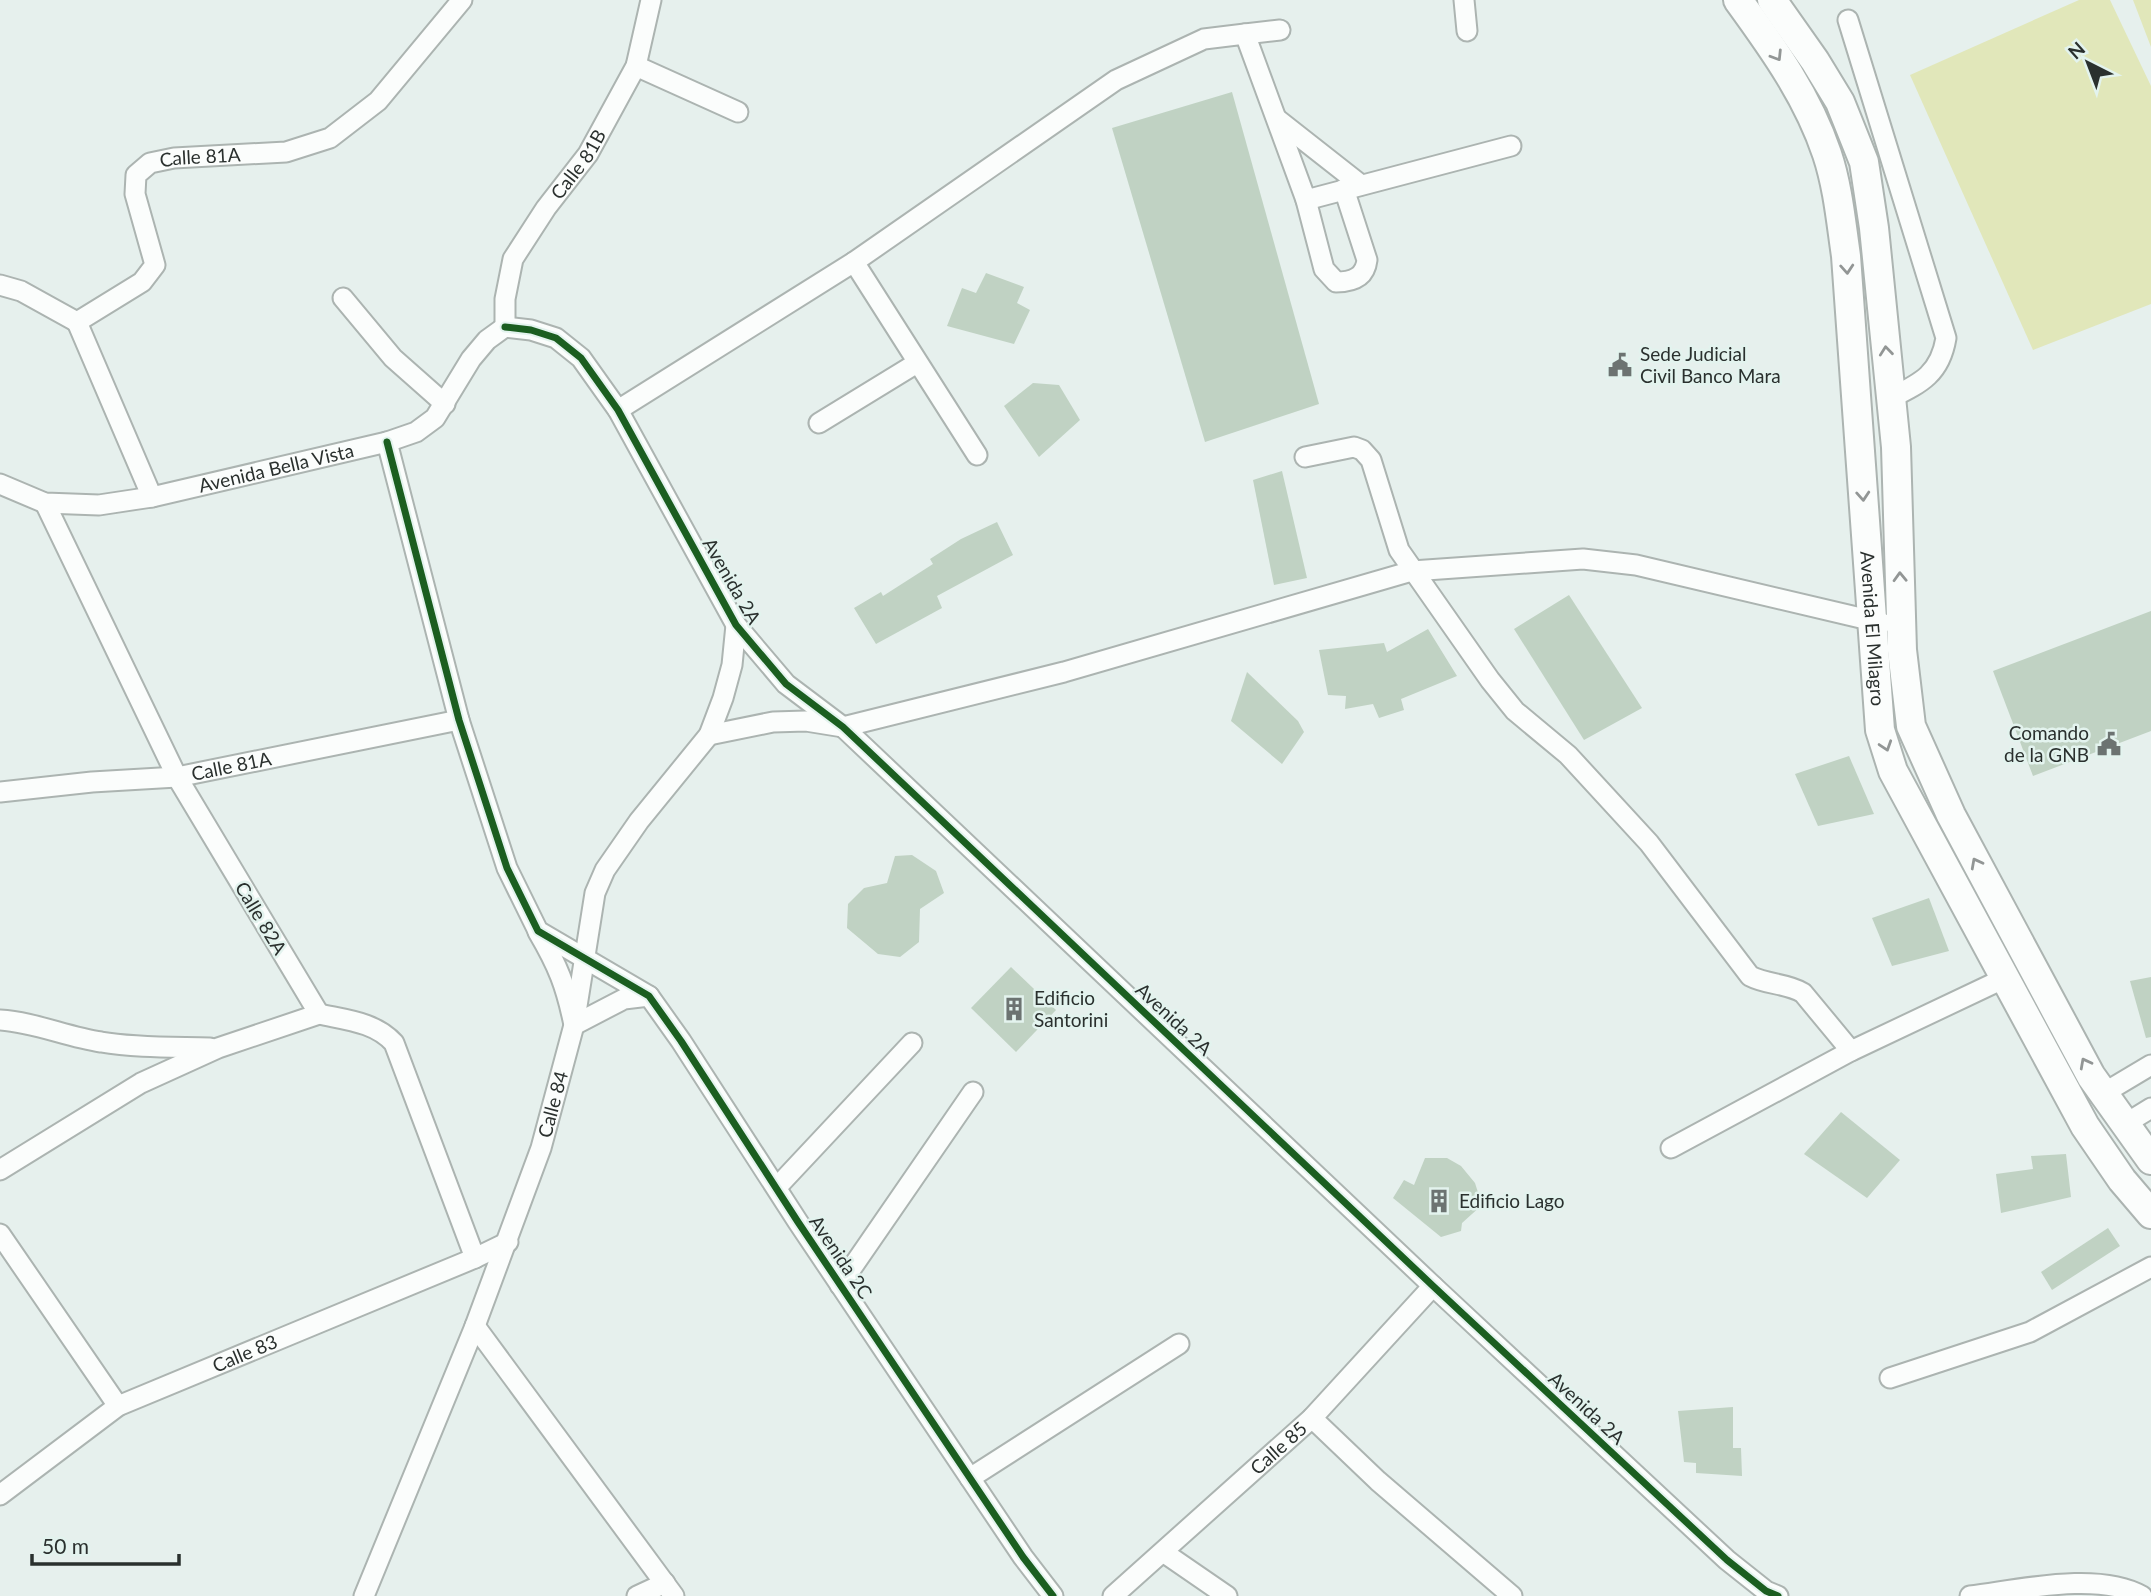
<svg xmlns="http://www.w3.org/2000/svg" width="2151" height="1596" font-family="Lato,sans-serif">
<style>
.green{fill:#e1e7ba}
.building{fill:#c0d2c3}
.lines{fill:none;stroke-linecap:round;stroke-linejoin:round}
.minor-casing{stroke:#acb4b1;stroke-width:23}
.secondary-casing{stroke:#acb4b1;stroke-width:32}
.minor{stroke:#fbfdfc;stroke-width:19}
.secondary{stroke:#fbfdfc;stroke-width:28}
.cycleway-casing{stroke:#e3f3ee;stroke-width:11}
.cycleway{stroke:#1b5e20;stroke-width:7}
.oneway{stroke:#929695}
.labels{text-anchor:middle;stroke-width:5;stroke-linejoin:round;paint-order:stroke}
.street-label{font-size:19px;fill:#2a302e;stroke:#e3f3ee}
.poi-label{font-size:19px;fill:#2a302e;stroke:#e3f3ee;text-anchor:start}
</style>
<rect width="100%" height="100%" fill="#e6f0ed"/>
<g class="green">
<path d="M 2079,0 L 2110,0 L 2151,86 L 2151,304 L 2033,350 L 1910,75 Z"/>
<path d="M 2133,0 L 2151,0 L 2151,47 Z"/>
</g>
<g class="building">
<path d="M 1232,92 L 1319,404 L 1205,442 L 1112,128 Z"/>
<path d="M 986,273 L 1024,287 L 1017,303 L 1030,310 L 1014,344 L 947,326 L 962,288 L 976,293 Z"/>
<path d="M 1033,383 L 1059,385 L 1080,420 L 1039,457 L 1004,406 Z"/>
<path d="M 1282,471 L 1307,578 L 1274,585 L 1253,480 Z"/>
<path d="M 997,522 L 1013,555 L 937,596 L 942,608 L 876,644 L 854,608 L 881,592 L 883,596 L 933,564 L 930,559 L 961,539 Z"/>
<path d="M 1569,595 L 1642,708 L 1584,740 L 1514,629 Z"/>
<path d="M 2151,611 L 2151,731 L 2033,776 L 1993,671 Z"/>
<path d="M 1428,629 L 1457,676 L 1401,699 L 1404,710 L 1379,718 L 1373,704 L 1345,709 L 1346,696 L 1328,695 L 1319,650 L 1384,643 L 1387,652 Z"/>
<path d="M 1247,672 L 1298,721 L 1304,732 L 1282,764 L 1231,721 Z"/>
<path d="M 1849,756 L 1874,814 L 1818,826 L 1795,774 Z"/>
<path d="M 912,855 L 936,871 L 944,893 L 920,909 L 919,942 L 900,957 L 878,954 L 847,928 L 848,904 L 864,888 L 887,883 L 895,856 Z"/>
<path d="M 1929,898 L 1949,951 L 1892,966 L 1872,918 Z"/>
<path d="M 1011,967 L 1056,1010 L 1016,1052 L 971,1008 Z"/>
<path d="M 2151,977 L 2151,1037 L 2146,1038 L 2130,981 Z"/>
<path d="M 1841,1112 L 1900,1160 L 1867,1198 L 1804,1154 Z"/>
<path d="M 2066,1154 L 2071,1197 L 2001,1213 L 1996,1174 L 2033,1169 L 2031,1156 Z"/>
<path d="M 1425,1158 L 1447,1158 L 1461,1166 L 1475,1183 L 1482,1205 L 1462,1223 L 1461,1231 L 1441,1237 L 1393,1198 L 1404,1180 L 1414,1185 Z"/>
<path d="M 2108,1228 L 2120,1246 L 2052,1290 L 2041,1272 Z"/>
<path d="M 1733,1407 L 1733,1448 L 1741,1448 L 1742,1476 L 1696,1473 L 1696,1463 L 1684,1462 L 1678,1411 Z"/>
</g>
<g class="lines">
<g class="minor-casing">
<g id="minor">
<path d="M 1464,0 L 1467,31"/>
<path d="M 1848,20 L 1946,338 C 1940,374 1921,383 1891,398"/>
<path d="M 1245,34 L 1280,30"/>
<path d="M 636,66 L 738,112"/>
<path d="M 1277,119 L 1361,185"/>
<path d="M 1306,200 L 1511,146"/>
<path d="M 854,262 L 977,455"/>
<path d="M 0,285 L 21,291 L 77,322"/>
<path d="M 343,298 L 393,358 L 445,404"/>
<path d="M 505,327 L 531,330 L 556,338 L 581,358 L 618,410 L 736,625 L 786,684 L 843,727 L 1433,1286 L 1727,1560 L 1766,1591 L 1778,1596"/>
<path id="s1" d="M 505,327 L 505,299 L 513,259 L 546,208 L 588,154 L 636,66 L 651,0"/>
<path d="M 618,410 L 854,262 L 1116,80 L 1204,39 L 1245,34 L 1306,200 L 1324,269 L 1336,282 C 1353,282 1365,277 1367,260 L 1344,189"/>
<path d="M 819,423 L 917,363"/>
<path d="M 387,442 L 459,720 L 507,868 L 538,931 L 649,996 L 681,1041 L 798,1222 L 1023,1557 L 1053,1596"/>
<path d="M 1305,457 L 1354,447 L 1362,450 L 1371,460 L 1399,550 L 1490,680 L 1515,711 L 1568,755 L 1649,843 L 1750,976 C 1767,985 1787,983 1803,993 L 1851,1051"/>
<path id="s2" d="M 0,484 L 45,503 L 99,505 L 152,497 L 387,442 L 416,432 L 435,418 L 471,359 L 487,340 L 505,327"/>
<path id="s3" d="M 152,497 L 77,322 L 142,282 L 155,265 L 135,194 L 136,175 L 150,163 L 174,158 L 286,152 L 330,138 L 378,101 L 462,0"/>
<path d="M 709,735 L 773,722 L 806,721 L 843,727 L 1064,672 L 1412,571 L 1583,559 L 1636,565 L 1882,623"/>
<path id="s4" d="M 0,792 L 92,782 L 177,777 L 459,720"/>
<path d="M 538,932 C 558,966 566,986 574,1025 L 624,999 L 649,996"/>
<path d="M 319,1014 C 346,1020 375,1022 394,1043 L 475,1258"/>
<path d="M 0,1020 C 34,1022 67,1037 101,1042 C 136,1048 174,1047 210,1048"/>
<path d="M 2104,1093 L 2151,1065"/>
<path d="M 2125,1124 L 2151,1108"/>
<path d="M 1671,1148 L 1851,1051 L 2005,978"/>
<path d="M 0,1170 L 141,1083 L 218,1048 L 319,1014 L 177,777 L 45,503"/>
<path d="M 778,1186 L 912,1043"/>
<path d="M 0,1234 L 118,1406"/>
<path d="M 840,1285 L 973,1092"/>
<path d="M 475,1326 L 674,1596"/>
<path d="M 1890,1378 L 2030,1332 L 2151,1267"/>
<path d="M 1312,1418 L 1378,1481 L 1512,1596"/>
<path d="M 970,1478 L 1179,1344"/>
<path id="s5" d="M 0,1495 L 118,1406 L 475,1258 L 508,1242"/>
<path d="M 1163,1552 L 1227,1596"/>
<path id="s6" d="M 364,1596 L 475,1326 L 541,1148 L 574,1025 L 595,893 L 605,870 L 639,821 L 709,735 L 723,698 L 732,665 L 736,625"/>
<path d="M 637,1596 L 665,1583"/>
<path id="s7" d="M 1113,1596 L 1312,1418 L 1433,1286"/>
<path d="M 1970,1596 C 2019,1590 2098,1571 2142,1596"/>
</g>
</g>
<g class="secondary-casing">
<g id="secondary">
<path id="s8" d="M 1738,0 C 1773,48 1808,97 1827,154 C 1838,187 1841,222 1846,256 L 1880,730 L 1893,771 L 2085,1126 L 2122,1180 L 2151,1214"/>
<path d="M 1772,0 L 1815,61 L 1840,102 L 1864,162 L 1874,228 L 1896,447 L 1902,650 L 1911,726 L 1951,815 L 2091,1076 L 2151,1160"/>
</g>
</g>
<use href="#minor" class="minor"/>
<use href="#secondary" class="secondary"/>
<g class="cycleway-casing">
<g id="cycleway">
<path d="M 505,327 L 531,330 L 556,338 L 581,358 L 618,410 L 736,625 L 786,684 L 843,727 L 1433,1286 L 1727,1560 L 1766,1591 L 1778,1596"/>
<path d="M 387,442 L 459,720 L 507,868 L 538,931 L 649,996 L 681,1041 L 798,1222 L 1023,1557 L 1053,1596"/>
</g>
</g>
<use href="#cycleway" class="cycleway"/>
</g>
<defs><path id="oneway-chevron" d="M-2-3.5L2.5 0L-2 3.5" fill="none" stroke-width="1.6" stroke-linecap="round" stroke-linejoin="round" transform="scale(1.75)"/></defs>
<g class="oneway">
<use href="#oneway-chevron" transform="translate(1777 56) rotate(58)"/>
<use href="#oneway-chevron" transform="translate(1847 269) rotate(86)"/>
<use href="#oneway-chevron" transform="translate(1886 351) rotate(-96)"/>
<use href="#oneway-chevron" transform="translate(1863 496) rotate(86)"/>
<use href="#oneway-chevron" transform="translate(1900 577) rotate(-92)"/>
<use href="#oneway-chevron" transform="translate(1886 746) rotate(72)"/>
<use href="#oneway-chevron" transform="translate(1976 863) rotate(-118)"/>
<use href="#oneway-chevron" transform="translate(2085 1063) rotate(-118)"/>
</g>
<defs>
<g id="civic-bare" transform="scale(1.89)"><path d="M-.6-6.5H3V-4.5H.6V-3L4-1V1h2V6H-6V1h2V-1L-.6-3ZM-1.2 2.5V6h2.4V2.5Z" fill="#6c7371" stroke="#e3f3ee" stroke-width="2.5" paint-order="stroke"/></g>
<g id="building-bare" transform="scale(1.89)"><path d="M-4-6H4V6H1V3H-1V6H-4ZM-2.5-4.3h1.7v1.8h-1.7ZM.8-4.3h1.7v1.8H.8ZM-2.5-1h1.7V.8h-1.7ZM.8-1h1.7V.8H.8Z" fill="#6c7371" stroke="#e3f3ee" stroke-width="2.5" paint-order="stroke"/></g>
</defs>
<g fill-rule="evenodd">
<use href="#civic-bare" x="1620" y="365"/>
<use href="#civic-bare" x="2109" y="744"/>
<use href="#building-bare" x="1014" y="1009"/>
<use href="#building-bare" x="1439" y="1201"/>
</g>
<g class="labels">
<g class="street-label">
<text dy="7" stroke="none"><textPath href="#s3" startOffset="450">Calle 81A</textPath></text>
<text dy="7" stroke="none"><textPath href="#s1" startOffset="184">Calle 81B</textPath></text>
<text dy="7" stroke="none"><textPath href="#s2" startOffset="284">Avenida Bella Vista</textPath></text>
<text transform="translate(732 581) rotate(60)" y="7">Avenida 2A</text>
<text dy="7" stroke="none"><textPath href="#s8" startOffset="656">Avenida El Milagro</textPath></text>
<text dy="7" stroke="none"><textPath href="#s4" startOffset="233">Calle 81A</textPath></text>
<text transform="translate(261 918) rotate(59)" y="7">Calle 82A</text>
<text transform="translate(1174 1019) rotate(43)" y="7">Avenida 2A</text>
<text dy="7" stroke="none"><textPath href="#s6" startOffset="527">Calle 84</textPath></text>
<text transform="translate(841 1257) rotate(56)" y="7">Avenida 2C</text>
<text dy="7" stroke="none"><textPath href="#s5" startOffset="285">Calle 83</textPath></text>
<text transform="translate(1587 1408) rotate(43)" y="7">Avenida 2A</text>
<text dy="7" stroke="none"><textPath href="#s7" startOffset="222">Calle 85</textPath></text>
</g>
<g class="poi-label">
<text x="1640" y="361">Sede Judicial<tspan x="1640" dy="22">Civil Banco Mara</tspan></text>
<text x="2089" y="740" text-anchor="end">Comando<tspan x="2089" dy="22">de la GNB</tspan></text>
<text x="1034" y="1005">Edificio<tspan x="1034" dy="22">Santorini</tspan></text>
<text x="1459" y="1208">Edificio Lago</text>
</g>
</g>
<g transform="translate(2088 63) rotate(318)" stroke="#e3f3ee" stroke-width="5" paint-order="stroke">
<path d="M0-5L12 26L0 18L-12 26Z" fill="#2a302e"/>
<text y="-10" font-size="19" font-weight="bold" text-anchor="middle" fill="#2a302e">N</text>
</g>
<path d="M32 1554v10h147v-10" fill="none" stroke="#2a302e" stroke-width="3.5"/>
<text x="42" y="1554" font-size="21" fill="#2a302e" stroke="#e3f3ee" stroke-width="5" paint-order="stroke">50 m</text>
</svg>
